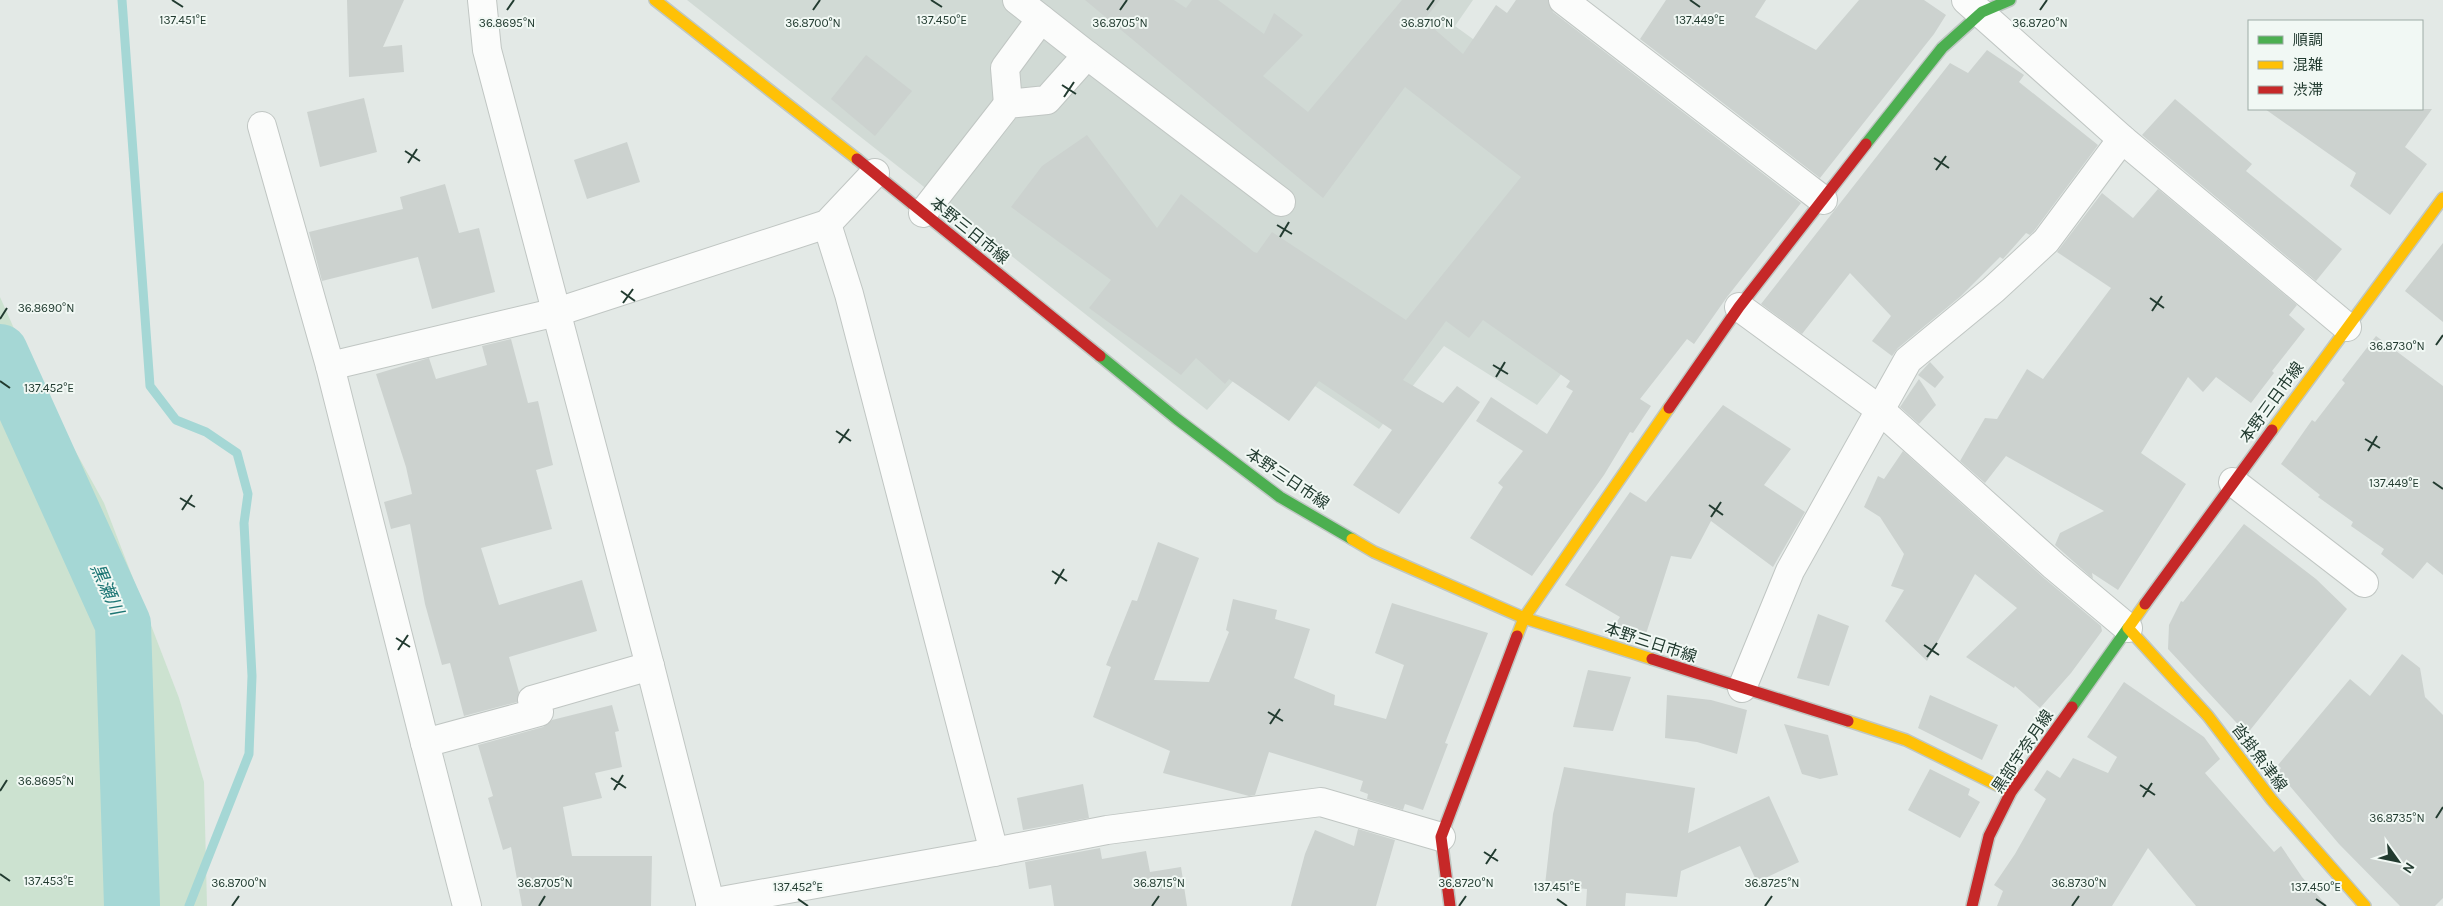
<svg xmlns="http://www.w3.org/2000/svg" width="2443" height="906" font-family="Karla,'Noto Sans JP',sans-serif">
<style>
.built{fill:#d1dad5}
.green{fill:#cce2d0}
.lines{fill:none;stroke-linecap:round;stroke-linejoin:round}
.stream{stroke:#a5d7d5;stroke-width:9}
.river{stroke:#a5d7d5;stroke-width:56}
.building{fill:#ccd2cf}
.street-casing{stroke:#c0c6c3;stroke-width:30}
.fast-casing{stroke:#bfc7c3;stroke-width:14}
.slow-casing{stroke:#bfc7c3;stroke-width:14}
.jam-casing{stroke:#bfc7c3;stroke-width:14}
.street{stroke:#fbfcfb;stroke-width:28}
.fast{stroke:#4caf50;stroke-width:11}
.slow{stroke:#ffc107;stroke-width:11}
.jam{stroke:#c62828;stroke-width:11}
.ticks{fill:none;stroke:#223b30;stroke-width:2}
.labels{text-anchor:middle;stroke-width:4;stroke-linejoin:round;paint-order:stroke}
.street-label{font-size:16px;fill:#223b30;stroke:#f1f8f4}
.water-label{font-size:18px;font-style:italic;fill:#1d7675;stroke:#f1f8f4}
.ticks-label{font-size:12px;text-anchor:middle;fill:#223b30;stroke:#f1f8f4;stroke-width:4;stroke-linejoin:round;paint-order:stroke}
</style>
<rect width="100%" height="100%" fill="#e3e9e6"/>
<path class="built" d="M 687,0 L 1473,0 L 1455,26 L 1638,159 L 1701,195 L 1537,405 L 1444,346 L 1379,429 L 1261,350 L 1207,410 Z"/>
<path class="green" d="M 0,297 L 40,387 L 104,503 L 179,698 L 204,782 L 207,906 L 0,906 Z"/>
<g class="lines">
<path class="stream" d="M 122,0 L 150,386 L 176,420 L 206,432 L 237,453 L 248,494 L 244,523 L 252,676 L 249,754 L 189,906"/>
<path class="river" d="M 0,352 L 123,624 L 132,906"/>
</g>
<g class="building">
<path d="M 347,0 L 404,0 L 383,47 L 402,45 L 404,72 L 349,77 Z"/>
<path d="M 1085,0 L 1174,0 L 1186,8 L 1192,0 L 1218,0 L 1264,34 L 1274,13 L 1303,35 L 1263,76 L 1308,112 L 1402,0 L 1440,0 L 1424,20 L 1463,54 L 1496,5 L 1507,13 L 1516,0 L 1548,0 L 1553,12 L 1801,203 L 1727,297 L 1694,344 L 1687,339 L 1640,399 L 1651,406 L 1633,433 L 1630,432 L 1604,475 L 1532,576 L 1470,538 L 1503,487 L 1498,483 L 1523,451 L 1476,421 L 1491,397 L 1547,434 L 1573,391 L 1566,387 L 1570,381 L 1483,320 L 1469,338 L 1446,321 L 1403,380 L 1443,403 L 1457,386 L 1480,402 L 1399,514 L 1353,485 L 1392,430 L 1319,381 L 1289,421 L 1229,379 L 1225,384 L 1196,358 L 1181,375 L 1089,308 L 1111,280 L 1011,207 L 1042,166 L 1087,135 L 1157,228 L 1181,194 L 1254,252 L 1257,253 L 1272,232 L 1406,320 L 1521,177 L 1405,87 L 1323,198 Z"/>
<path d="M 1666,0 L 1766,0 L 1755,17 L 1816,50 L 1859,0 L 1924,0 L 1946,15 L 1934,34 L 1820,178 L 1640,39 Z"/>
<path d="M 1987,50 L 2024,75 L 2019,82 L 2098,145 L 2034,231 L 2030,235 L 2026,233 L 2003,259 L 2000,257 L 1961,296 L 1898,348 L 1892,356 L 1872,341 L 1891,316 L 1850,273 L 1802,334 L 1761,304 L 1950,63 L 1968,73 Z"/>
<path d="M 866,55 L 912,91 L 875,136 L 831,99 Z"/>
<path d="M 364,98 L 377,152 L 320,167 L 307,112 Z"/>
<path d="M 2175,99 L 2252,164 L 2246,171 L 2342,249 L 2316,281 L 2142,135 Z"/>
<path d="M 2265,109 L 2432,109 L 2405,147 L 2427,164 L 2390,215 L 2350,186 L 2356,173 Z"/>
<path d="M 627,142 L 640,182 L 587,199 L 574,160 Z"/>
<path d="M 445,184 L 459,233 L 479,228 L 495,292 L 432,309 L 418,257 L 322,281 L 309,232 L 403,209 L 400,197 Z"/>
<path d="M 2158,189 L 2297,305 L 2289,315 L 2305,329 L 2272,371 L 2274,373 L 2251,403 L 2216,377 L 2203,392 L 2188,377 L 2141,453 L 2186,484 L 2118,590 L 2092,573 L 2093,579 L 2055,545 L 2060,533 L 2104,511 L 2006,456 L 1985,483 L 1960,461 L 1985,418 L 1997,419 L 2027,369 L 2043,379 L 2111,288 L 2057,252 L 2102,193 L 2133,218 Z"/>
<path d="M 2443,243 L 2443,322 L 2405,291 Z"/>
<path d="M 2376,336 L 2443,386 L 2443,575 L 2427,562 L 2413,579 L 2381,554 L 2384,549 L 2351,526 L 2353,522 L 2318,497 L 2320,495 L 2281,464 L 2312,420 L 2315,422 L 2345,383 L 2342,380 Z"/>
<path d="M 511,339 L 528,403 L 538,401 L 553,465 L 536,470 L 552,529 L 481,548 L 499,605 L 582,580 L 597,631 L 509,657 L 519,692 L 517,702 L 464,716 L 450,663 L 442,665 L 425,604 L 410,524 L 391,529 L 384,502 L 412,494 L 406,467 L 376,374 L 429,358 L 436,379 L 487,365 L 482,346 Z"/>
<path d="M 1930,362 L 1944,377 L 1935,388 L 1918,375 Z"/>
<path d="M 1919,379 L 1936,405 L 1919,424 L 1900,407 Z"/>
<path d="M 1723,405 L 1791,449 L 1764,485 L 1805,512 L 1773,567 L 1711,521 L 1691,559 L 1671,556 L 1644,640 L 1639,638 L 1614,626 L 1620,617 L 1565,585 L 1630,492 L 1646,502 Z"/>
<path d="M 1903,451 L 2044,578 L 2101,626 L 2102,631 L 2071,673 L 2040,708 L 2015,686 L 2014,688 L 1966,657 L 2017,608 L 1975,574 L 1927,661 L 1885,621 L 1904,590 L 1891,586 L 1904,554 L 1880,517 L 1864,507 L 1878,476 L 1884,479 Z"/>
<path d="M 2244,524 L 2316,579 L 2347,609 L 2247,734 L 2168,649 L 2169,625 L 2181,601 L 2183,602 Z"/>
<path d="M 1158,542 L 1199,558 L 1154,680 L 1209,682 L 1229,632 L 1226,630 L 1233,599 L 1277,610 L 1275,619 L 1310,629 L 1294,678 L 1335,695 L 1334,705 L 1386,719 L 1404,665 L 1375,653 L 1392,603 L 1488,633 L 1445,743 L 1448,744 L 1423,810 L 1405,804 L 1403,810 L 1367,799 L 1368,794 L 1360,791 L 1363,781 L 1269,752 L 1255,795 L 1249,796 L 1163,773 L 1170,751 L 1093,717 L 1111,667 L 1106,665 L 1132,600 L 1137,601 Z"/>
<path d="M 1818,614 L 1849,626 L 1829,686 L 1797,678 Z"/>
<path d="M 2402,654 L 2420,668 L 2425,697 L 2443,715 L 2443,898 L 2435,906 L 2400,906 L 2339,844 L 2278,772 L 2281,768 L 2278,765 L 2350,679 L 2370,696 Z"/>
<path d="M 1588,670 L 1631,677 L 1613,731 L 1573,727 Z"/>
<path d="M 2124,682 L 2204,737 L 2220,759 L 2205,773 L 2274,852 L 2281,846 L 2302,877 L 2327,906 L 2196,906 L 2148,848 L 2112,906 L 1997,906 L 2003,891 L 1994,885 L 2015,854 L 2046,799 L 2034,790 L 2047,770 L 2060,778 L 2073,758 L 2108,773 L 2117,757 L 2087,737 Z"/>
<path d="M 1667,695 L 1711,700 L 1747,710 L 1737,754 L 1697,742 L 1665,738 Z"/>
<path d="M 1930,695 L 1998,725 L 1982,760 L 1918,728 Z"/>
<path d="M 612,705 L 619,731 L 615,732 L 622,767 L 595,773 L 602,798 L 563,807 L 572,856 L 652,856 L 651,906 L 522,906 L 511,847 L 503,850 L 488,798 L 493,796 L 478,745 L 543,727 L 552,720 Z"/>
<path d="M 1784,724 L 1828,735 L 1838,775 L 1820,779 L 1802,774 Z"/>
<path d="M 1564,767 L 1695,788 L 1688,833 L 1769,796 L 1799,862 L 1757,882 L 1740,846 L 1681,871 L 1677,897 L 1626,893 L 1625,906 L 1586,906 L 1587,889 L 1545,885 L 1553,814 Z"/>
<path d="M 1930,769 L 1970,789 L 1968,795 L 1980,802 L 1960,838 L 1908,810 Z"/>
<path d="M 1083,784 L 1089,818 L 1023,830 L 1017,798 Z"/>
<path d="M 1358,829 L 1395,840 L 1376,906 L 1291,906 L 1305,854 L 1315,830 L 1354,846 Z"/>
<path d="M 1100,848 L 1102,859 L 1146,851 L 1150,872 L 1181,867 L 1187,906 L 1054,906 L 1051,885 L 1029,889 L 1025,862 Z"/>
</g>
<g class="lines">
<g class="street-casing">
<g id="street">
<path d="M 482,0 L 487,50 L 650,666 L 711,906"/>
<path d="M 1563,0 L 1823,200"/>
<path d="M 1966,0 L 2122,139 L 2347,327"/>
<path d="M 1087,55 L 1281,202"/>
<path d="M 1008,104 L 1005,68 L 1041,19"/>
<path d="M 262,126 L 330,366 L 557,312 L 827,224 L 875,173"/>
<path d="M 923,213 L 1008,104 L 1047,100 L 1087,55 L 1017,0"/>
<path d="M 1739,307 L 1879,409 L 2054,566 L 2128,628"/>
<path d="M 330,366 L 425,743 L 539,712 L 532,700 L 650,666"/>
<path d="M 2233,482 L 2364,583"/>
<path d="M 1742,688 L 1790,571 L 1908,360 L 1993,290 L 2046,241 L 2122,139"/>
<path d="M 425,743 L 467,906"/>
<path d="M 994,852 L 1107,830 L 1321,802 L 1441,837"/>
<path d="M 710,903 L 994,852 L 849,294 L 827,224"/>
</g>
</g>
<g class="fast-casing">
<g id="fast">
<path d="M 1866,144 L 1942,48 L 1982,12 L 2010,0"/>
<path d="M 1100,356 L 1177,419 L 1280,497 L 1352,539"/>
<path d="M 2072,707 L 2128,628"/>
</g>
</g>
<g class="slow-casing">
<g id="slow">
<path d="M 655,0 L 857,159"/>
<path d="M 2272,430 L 2443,198"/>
<path d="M 1352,539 L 1374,552 L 1524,618 L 1652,659"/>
<path d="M 2145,604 L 2128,628 L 2208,716 L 2272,800 L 2365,906"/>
<path d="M 1517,636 L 1524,618 L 1669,408"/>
<path d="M 1848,721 L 1906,740 L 2011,792"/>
</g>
</g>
<g class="jam-casing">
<g id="jam">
<path d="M 857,159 L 1100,356"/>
<path d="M 1669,408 L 1739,307 L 1866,144"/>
<path d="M 2145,604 L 2272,430"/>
<path d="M 1652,659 L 1848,721"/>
<path d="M 1450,906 L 1441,837 L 1517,636"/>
<path d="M 1972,906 L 1989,836 L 2011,792 L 2072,707"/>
</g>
</g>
<use href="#street" class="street"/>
<use href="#fast" class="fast"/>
<use href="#slow" class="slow"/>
<use href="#jam" class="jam"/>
</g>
<path class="ticks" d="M 172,0 L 183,7M 931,0 L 942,7M 1690,0 L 1700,7M 507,10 L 514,0M 813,10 L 820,0M 1120,10 L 1127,0M 1427,10 L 1434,0M 2040,10 L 2047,0M 1062,85 L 1076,94M 1064,97 L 1074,82M 405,151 L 420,161M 1934,158 L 1949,168M 408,163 L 417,149M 1936,170 L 1946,156M 1277,225 L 1292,234M 1280,237 L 1289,222M 621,291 L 635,301M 2150,298 L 2164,308M 623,303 L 633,289M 2152,311 L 2162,296M 0,319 L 7,308M 2436,345 L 2443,335M 1493,365 L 1508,374M 1496,377 L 1505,362M 0,381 L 10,388M 836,431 L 851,441M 2365,439 L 2380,448M 839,443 L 849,429M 2368,451 L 2377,436M 2433,482 L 2443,489M 180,498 L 195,507M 1709,505 L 1723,515M 182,510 L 192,495M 1711,517 L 1721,502M 1052,571 L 1067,581M 1055,584 L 1064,569M 396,638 L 410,647M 1924,645 L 1939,655M 398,650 L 408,635M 1927,657 L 1937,643M 1268,712 L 1283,721M 1270,724 L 1280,709M 611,778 L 626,788M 2140,785 L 2155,795M 614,790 L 623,775M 0,791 L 7,780M 2143,797 L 2152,783M 2436,818 L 2443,807M 1484,852 L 1498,861M 1486,864 L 1496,849M 0,874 L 10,881M 798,899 L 808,906M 1557,899 L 1567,906M 2316,899 L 2326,906M 232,906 L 239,896M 539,906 L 545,896M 1152,906 L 1159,896M 1459,906 L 1466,896M 1765,906 L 1772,896M 2072,906 L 2079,896"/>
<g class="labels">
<g class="street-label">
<text transform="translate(970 230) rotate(39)" y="6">本野三日市線</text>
<text transform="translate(2271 402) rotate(-54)" y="6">本野三日市線</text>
<text transform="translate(1288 478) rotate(34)" y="6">本野三日市線</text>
<text transform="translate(1651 642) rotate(18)" y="6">本野三日市線</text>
<text transform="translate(2022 751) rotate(-56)" y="6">黒部宇奈月線</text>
<text transform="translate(2260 757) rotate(53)" y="6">沓掛魚津線</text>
</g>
<g class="water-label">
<text transform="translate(107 589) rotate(66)" y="6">黒瀬川</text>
</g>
</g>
<g class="ticks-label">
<text x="183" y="24">137.451°E</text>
<text x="942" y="24">137.450°E</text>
<text x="1700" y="24">137.449°E</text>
<text x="507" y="27">36.8695°N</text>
<text x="813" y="27">36.8700°N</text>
<text x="1427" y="27">36.8710°N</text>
<text x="1120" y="27">36.8705°N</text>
<text x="2040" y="27">36.8720°N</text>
<text x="46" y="312">36.8690°N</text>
<text x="2397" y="350">36.8730°N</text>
<text x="49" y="392">137.452°E</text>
<text x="2394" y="487">137.449°E</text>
<text x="46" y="785">36.8695°N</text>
<text x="2397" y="822">36.8735°N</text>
<text x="49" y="885">137.453°E</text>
<text x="239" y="887">36.8700°N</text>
<text x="545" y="887">36.8705°N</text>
<text x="1159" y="887">36.8715°N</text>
<text x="1466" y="887">36.8720°N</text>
<text x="1772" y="887">36.8725°N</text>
<text x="2079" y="887">36.8730°N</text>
<text x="798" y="891">137.452°E</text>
<text x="1557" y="891">137.451°E</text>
<text x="2316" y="891">137.450°E</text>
</g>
<rect x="2248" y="20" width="175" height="90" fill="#f1f8f4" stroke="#9eaca6"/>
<rect x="2258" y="36" width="25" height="8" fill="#4caf50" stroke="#9eaca6"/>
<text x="2293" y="45" font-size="15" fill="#223b30">順調</text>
<rect x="2258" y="61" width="25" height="8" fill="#ffc107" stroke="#9eaca6"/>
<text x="2293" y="70" font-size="15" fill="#223b30">混雑</text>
<rect x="2258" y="86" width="25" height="8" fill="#c62828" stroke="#9eaca6"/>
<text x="2293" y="95" font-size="15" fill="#223b30">渋滞</text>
<g transform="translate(2398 861) rotate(123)" stroke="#f1f8f4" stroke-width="4" paint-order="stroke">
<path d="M0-4L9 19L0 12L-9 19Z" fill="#223b30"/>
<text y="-8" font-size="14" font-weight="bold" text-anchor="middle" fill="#223b30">N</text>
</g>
</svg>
